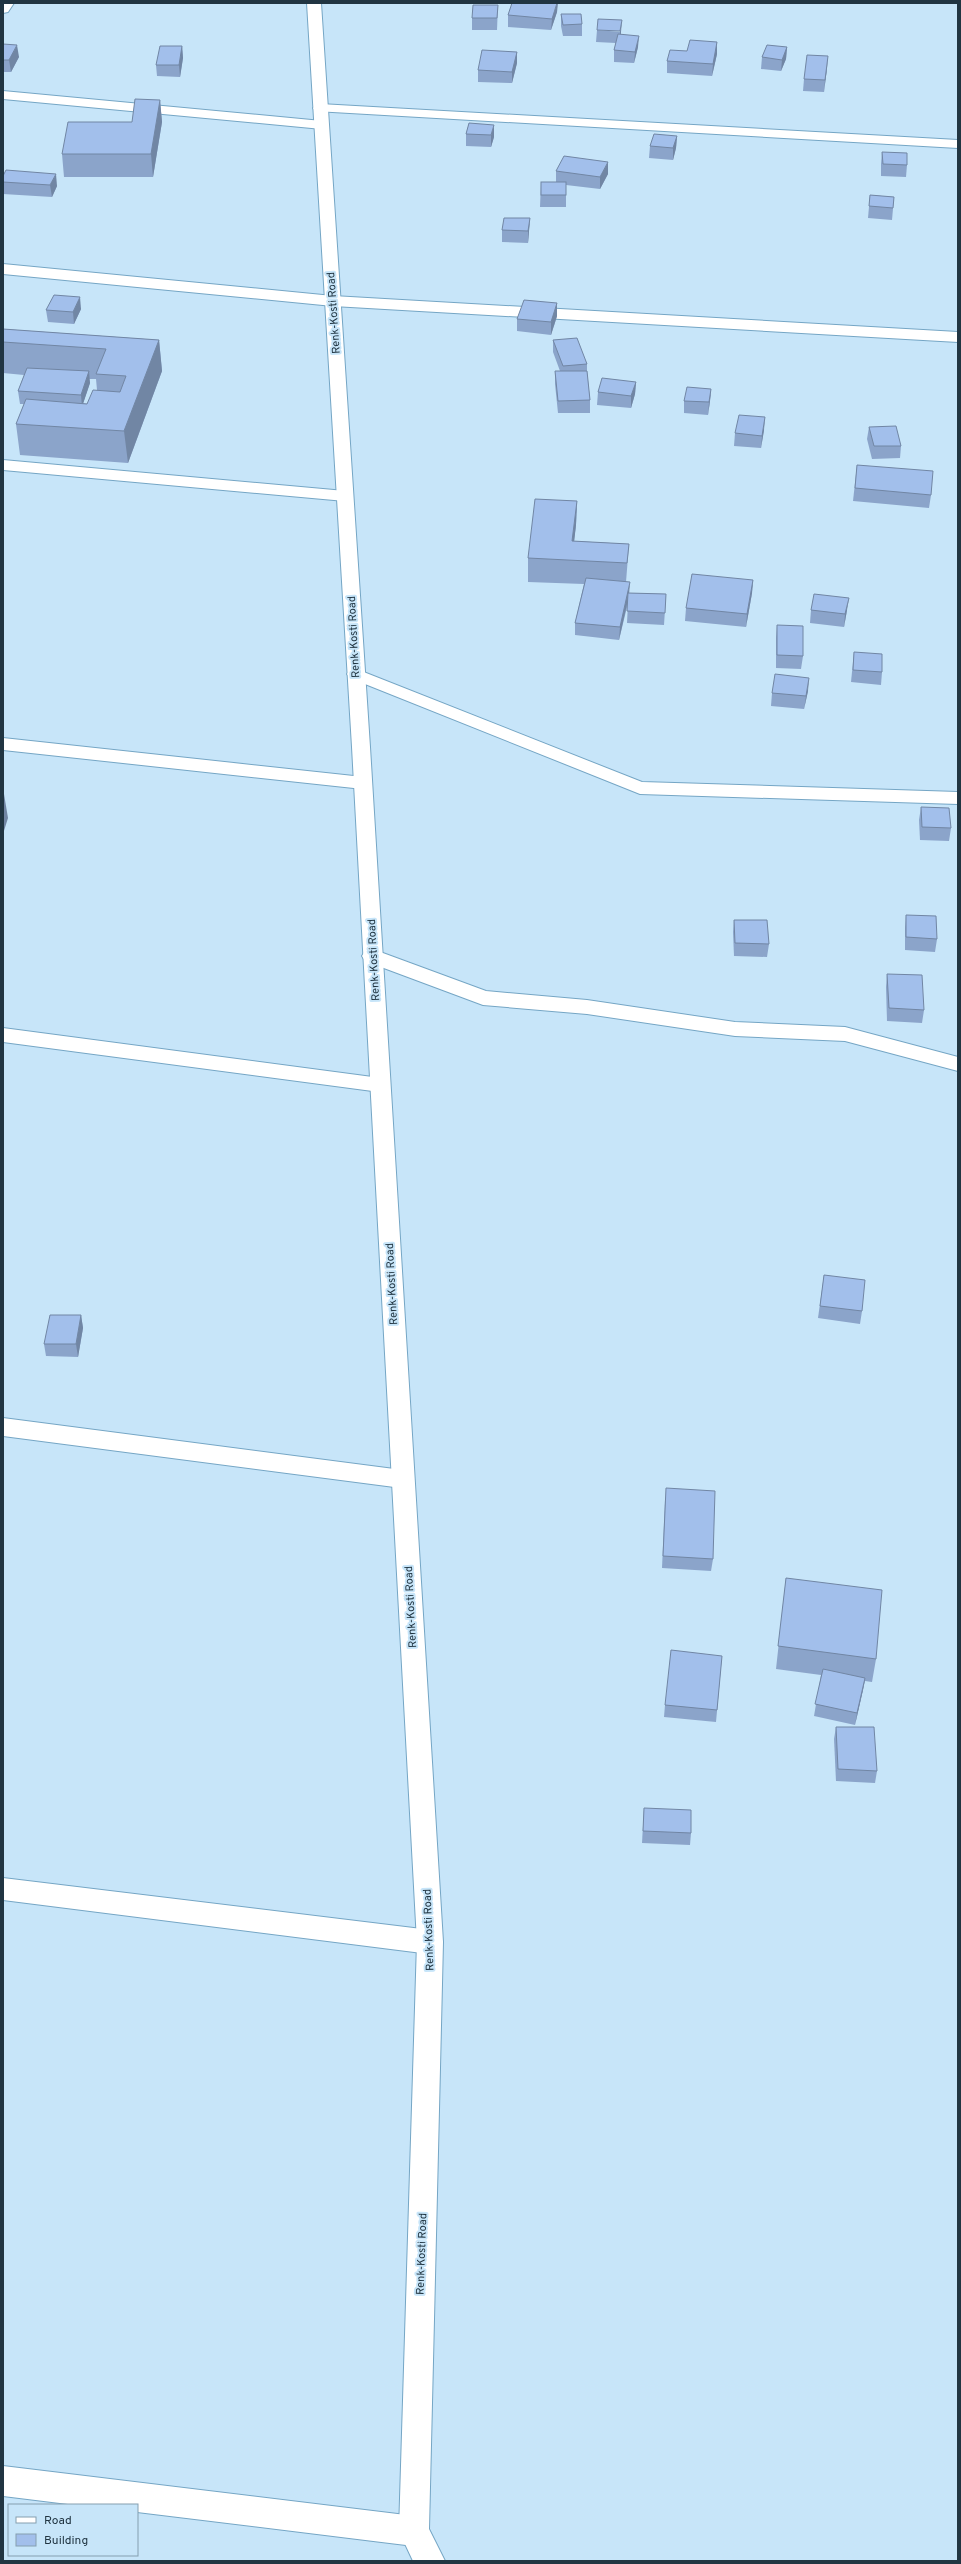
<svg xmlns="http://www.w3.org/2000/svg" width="961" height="2564" font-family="Overpass,sans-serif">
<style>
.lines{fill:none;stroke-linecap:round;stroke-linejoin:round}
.street-casing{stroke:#75a6c5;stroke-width:2}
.primary-casing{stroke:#75a6c5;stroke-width:2}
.street{fill:#fff;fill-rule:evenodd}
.primary{fill:#fff;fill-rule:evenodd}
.wall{fill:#8ba4ca;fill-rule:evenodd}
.shaded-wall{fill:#7186a4}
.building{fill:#a2bfeb;stroke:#7186a4}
.labels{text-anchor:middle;stroke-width:4;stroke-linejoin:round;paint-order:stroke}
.street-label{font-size:11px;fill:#213542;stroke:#c7e5f9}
</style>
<rect width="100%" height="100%" fill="#c7e5f9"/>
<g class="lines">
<g class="street-casing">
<g id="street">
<path d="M 3,3 L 14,3 L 8,12 L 3,13 Z"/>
<path d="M 3,91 L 322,121 L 329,125 L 322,129 L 3,99 Z"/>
<path d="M 320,104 L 958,140 L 958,148 L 315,111 L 313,108 Z"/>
<path d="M 3,264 L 333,296 L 958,332 L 958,342 L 333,306 L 3,274 Z"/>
<path d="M 3,460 L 345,491 L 353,496 L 345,501 L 3,470 Z"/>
<path d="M 356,669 L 642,782 L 958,792 L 958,804 L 640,794 L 350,678 L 347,674 L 350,670 Z"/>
<path d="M 3,738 L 363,777 L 370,779 L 372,783 L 370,787 L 363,789 L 3,750 Z"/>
<path d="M 372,949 L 486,991 L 587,1000 L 735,1022 L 845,1027 L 958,1057 L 958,1071 L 845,1041 L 735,1036 L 587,1014 L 483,1005 L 365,961 L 362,956 L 365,951 Z"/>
<path d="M 3,1028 L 380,1078 L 387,1080 L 390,1085 L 387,1090 L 380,1092 L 3,1042 Z"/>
<path d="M 3,1418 L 402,1470 L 410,1473 L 414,1479 L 410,1485 L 402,1488 L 3,1436 Z"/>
<path d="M 3,1878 L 430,1930 L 439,1934 L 443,1942 L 439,1950 L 430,1954 L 3,1900 Z"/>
<path d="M 3,2466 L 414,2516 L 425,2520 L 429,2531 L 425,2542 L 414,2546 L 137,2512 L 137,2505 L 76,2505 L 3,2496 Z"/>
</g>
</g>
<g class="primary-casing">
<path id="primary" d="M 307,3 L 321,3 L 370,747 L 443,1942 L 429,2529 L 445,2561 L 413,2561 L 399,2531 L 417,1942 L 352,747 Z"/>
</g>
<use href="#street" class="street"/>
<use href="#primary" class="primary"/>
</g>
<g class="wall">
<path d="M 498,5 L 497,30 L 472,30 L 472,18 Z"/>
<path d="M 557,12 L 551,30 L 508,27 L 508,15 Z"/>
<path d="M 561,14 L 582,24 L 582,36 L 563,36 L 561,26 Z"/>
<path d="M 597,30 L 621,32 L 621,34 L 638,47 L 634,63 L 614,62 L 614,50 L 616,43 L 596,42 Z"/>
<path d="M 717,42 L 717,54 L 712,76 L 667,73 L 667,61 L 687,51 Z"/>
<path d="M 3,44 L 19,57 L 11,72 L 3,72 Z"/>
<path d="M 182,46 L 183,58 L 180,77 L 157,76 L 156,65 Z"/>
<path d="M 787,47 L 786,59 L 781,71 L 761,69 L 762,57 Z"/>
<path d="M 517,52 L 517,63 L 512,83 L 478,82 L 478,70 Z"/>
<path d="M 827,68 L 824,92 L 803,91 L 804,79 Z"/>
<path d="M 160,100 L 162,122 L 153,177 L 64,177 L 62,154 L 132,122 Z"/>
<path d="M 469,123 L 494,137 L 491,147 L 466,146 L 466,134 Z"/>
<path d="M 677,136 L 676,148 L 673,160 L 649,158 L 650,146 Z"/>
<path d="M 882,152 L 907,165 L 906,177 L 881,176 L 881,164 Z"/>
<path d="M 556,171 L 608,174 L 600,189 L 566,185 L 566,207 L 540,207 L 541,182 L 556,182 Z"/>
<path d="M 3,176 L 57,186 L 52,197 L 3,194 Z"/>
<path d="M 870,195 L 894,197 L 892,220 L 868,218 Z"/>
<path d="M 530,218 L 529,231 L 528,243 L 502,242 L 502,230 Z"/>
<path d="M 557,303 L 557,316 L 551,335 L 517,331 L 517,319 Z"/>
<path d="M 81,309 L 74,324 L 48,322 L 46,310 Z"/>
<path d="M 3,329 L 159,340 L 162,371 L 128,463 L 20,455 L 16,424 L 24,404 L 20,404 L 18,391 L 24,375 L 3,373 ZM 89,379 L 96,379 L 97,390 L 87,404 L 83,403 L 90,383 Z"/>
<path d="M 553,340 L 587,364 L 587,371 L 590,400 L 590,413 L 558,413 L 555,384 L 555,371 L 560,371 L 553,352 Z"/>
<path d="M 636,382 L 635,394 L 631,408 L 597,405 L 598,392 Z"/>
<path d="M 711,389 L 710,401 L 708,415 L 684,413 L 684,401 Z"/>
<path d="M 869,427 L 901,446 L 900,458 L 872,459 L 867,439 Z"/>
<path d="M 764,430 L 761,448 L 734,446 L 735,433 Z"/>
<path d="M 857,465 L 931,495 L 929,508 L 853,501 Z"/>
<path d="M 577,501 L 576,525 L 574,541 L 629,544 L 626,582 L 629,593 L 666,594 L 664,625 L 627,623 L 628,603 L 619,640 L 575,635 L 575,623 L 584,584 L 528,582 L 528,558 Z"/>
<path d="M 753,580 L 752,593 L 746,627 L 685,621 L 686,608 Z"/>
<path d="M 811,610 L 847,610 L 844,627 L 810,623 Z"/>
<path d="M 777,625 L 803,656 L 801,669 L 776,668 L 776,638 Z"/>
<path d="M 854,652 L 882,672 L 881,685 L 851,682 Z"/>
<path d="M 808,691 L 804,709 L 771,706 L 772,693 Z"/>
<path d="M 921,807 L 951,828 L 949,841 L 920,840 L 919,820 Z"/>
<path d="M 906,915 L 937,939 L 935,952 L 905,950 L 905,928 Z"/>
<path d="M 734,920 L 769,944 L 767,957 L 734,956 L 733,932 Z"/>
<path d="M 887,974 L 924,1010 L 922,1023 L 887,1021 L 886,987 Z"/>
<path d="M 824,1275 L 862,1311 L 860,1324 L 818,1318 Z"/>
<path d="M 81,1315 L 83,1328 L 78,1357 L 46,1356 L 44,1344 Z"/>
<path d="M 665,1501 L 713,1559 L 711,1571 L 662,1568 Z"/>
<path d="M 786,1578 L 876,1659 L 872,1682 L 865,1681 L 855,1725 L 814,1716 L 821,1675 L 776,1669 Z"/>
<path d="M 722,1656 L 716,1722 L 664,1717 L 665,1705 Z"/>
<path d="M 836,1727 L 877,1771 L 875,1783 L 836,1781 L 834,1739 Z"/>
<path d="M 644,1808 L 691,1833 L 690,1845 L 642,1843 Z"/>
</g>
<g class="shaded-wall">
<path d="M 557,3 L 558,3 L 557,12 L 551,30 L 552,19 Z"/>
<path d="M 622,20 L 621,32 L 620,43 L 620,31 Z"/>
<path d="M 639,36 L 638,47 L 634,63 L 635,52 Z"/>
<path d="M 717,42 L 717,54 L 712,76 L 713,64 Z"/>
<path d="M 17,45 L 19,57 L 11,72 L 9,60 Z"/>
<path d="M 182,46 L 183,58 L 180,77 L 179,65 Z"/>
<path d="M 787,47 L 786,59 L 781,71 L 782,60 Z"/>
<path d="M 517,52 L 517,63 L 512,83 L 512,72 Z"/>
<path d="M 828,56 L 827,68 L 824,92 L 825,80 Z"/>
<path d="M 160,100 L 162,122 L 153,177 L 151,154 Z"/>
<path d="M 494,125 L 494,137 L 491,147 L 491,135 Z"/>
<path d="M 677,136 L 676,148 L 673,160 L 673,148 Z"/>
<path d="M 608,162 L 608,174 L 600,189 L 600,177 Z"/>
<path d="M 56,174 L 57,186 L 52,197 L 50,185 Z"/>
<path d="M 530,218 L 529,231 L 528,243 L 528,231 Z"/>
<path d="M 80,297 L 81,309 L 74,324 L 73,312 Z"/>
<path d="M 557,303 L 557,316 L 551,335 L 551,322 Z"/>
<path d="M 159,340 L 162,371 L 128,463 L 124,431 Z"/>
<path d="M 89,371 L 90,383 L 82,407 L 81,395 Z"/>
<path d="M 636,382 L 635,394 L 631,408 L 631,396 Z"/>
<path d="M 711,389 L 710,401 L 708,415 L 709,402 Z"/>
<path d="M 765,417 L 764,430 L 761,448 L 762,436 Z"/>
<path d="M 577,501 L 576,525 L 572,560 L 572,541 Z"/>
<path d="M 753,580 L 752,593 L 746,627 L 747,614 Z"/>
<path d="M 630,582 L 629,595 L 619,640 L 620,627 Z"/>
<path d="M 849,598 L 847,610 L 844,627 L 845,614 Z"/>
<path d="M 809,678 L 808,691 L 804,709 L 806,696 Z"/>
<path d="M 4,794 L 8,818 L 3,834 L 3,798 Z"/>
<path d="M 81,1315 L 83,1328 L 78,1357 L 76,1344 Z"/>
<path d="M 865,1678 L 863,1690 L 855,1725 L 857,1713 Z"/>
</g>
<g class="building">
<path d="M 512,3 L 557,3 L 552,19 L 508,15 Z"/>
<path d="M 473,5 L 498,5 L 497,18 L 472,18 Z"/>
<path d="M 561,14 L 581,14 L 582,24 L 563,25 Z"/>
<path d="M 598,19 L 622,20 L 620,31 L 597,30 Z"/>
<path d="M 618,34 L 639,36 L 635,52 L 614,50 Z"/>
<path d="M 690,40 L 717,42 L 713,64 L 667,61 L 670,50 L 687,51 Z"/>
<path d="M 3,44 L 17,45 L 9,60 L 3,60 Z"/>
<path d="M 767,45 L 787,47 L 782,60 L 762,57 Z"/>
<path d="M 160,46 L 182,46 L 179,65 L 156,65 Z"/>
<path d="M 482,50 L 517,52 L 512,72 L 478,70 Z"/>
<path d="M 807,55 L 828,56 L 825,80 L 804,79 Z"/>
<path d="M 135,99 L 160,100 L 151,154 L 62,154 L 68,122 L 132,122 Z"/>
<path d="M 469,123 L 494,125 L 491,135 L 466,134 Z"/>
<path d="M 654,134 L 677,136 L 673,148 L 650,146 Z"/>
<path d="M 882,152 L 907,153 L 907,165 L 883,164 Z"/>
<path d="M 564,156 L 608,162 L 600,177 L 556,171 Z"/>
<path d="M 6,170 L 56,174 L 50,185 L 3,182 L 3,176 Z"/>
<rect x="541" y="182" width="25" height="13"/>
<path d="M 870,195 L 894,197 L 893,208 L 869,206 Z"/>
<path d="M 504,218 L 530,218 L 528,231 L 502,230 Z"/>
<path d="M 54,295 L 80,297 L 73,312 L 46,310 Z"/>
<path d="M 524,300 L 557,303 L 551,322 L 517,319 Z"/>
<path d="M 3,329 L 159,340 L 124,431 L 16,424 L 26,399 L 87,404 L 93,390 L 120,392 L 126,376 L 96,374 L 106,349 L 3,342 Z"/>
<path d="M 577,338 L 587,364 L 563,366 L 553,340 Z"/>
<path d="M 27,368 L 89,371 L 81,395 L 18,391 Z"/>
<path d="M 555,371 L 587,371 L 590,400 L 558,401 Z"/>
<path d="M 602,378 L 636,382 L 631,396 L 598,392 Z"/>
<path d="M 687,387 L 711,389 L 709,402 L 684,401 Z"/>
<path d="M 739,415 L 765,417 L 762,436 L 735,433 Z"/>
<path d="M 896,426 L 901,446 L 874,446 L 869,427 Z"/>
<path d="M 857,465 L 933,471 L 931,495 L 855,488 Z"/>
<path d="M 535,499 L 577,501 L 572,541 L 629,544 L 627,563 L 528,558 Z"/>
<path d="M 692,574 L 753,580 L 747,614 L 686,608 Z"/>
<path d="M 586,578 L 630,582 L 620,627 L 575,623 Z"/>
<path d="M 628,593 L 666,594 L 665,613 L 627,611 Z"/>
<path d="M 814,594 L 849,598 L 845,614 L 811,610 Z"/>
<path d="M 777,625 L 803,626 L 803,656 L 777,655 Z"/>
<path d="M 854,652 L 882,654 L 882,672 L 853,670 Z"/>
<path d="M 775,674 L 809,678 L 806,696 L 772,693 Z"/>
<path d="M 921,807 L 949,808 L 951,828 L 922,827 Z"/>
<path d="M 906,915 L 936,916 L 937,939 L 906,937 Z"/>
<path d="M 734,920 L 767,920 L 769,944 L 735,943 Z"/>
<path d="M 887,974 L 922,975 L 924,1010 L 889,1008 Z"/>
<path d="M 824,1275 L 865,1280 L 862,1311 L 820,1306 Z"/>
<path d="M 50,1315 L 81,1315 L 76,1344 L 44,1344 Z"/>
<path d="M 666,1488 L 715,1491 L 713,1559 L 663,1556 Z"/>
<path d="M 786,1578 L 882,1590 L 876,1659 L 778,1646 Z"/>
<path d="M 671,1650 L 722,1656 L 717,1710 L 665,1705 Z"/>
<path d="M 823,1669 L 865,1678 L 857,1713 L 815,1704 Z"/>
<path d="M 836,1727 L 874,1727 L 877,1771 L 838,1769 Z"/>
<path d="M 644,1808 L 691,1810 L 691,1833 L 643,1831 Z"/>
</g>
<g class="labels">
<g class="street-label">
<text transform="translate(333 313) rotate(-94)" y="4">Renk-Kosti Road</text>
<text transform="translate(353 637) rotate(-93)" y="4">Renk-Kosti Road</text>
<text transform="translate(373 960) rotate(-93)" y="4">Renk-Kosti Road</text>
<text transform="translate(391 1284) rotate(-93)" y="4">Renk-Kosti Road</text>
<text transform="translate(410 1607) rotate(-93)" y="4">Renk-Kosti Road</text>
<text transform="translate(428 1930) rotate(-92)" y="4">Renk-Kosti Road</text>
<text transform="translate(421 2254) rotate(-88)" y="4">Renk-Kosti Road</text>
</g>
</g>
<rect width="961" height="2564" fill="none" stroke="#213542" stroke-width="8"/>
<rect x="8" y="2504" width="130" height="52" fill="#c7e5f9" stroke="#859fb0"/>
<rect x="16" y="2517" width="20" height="6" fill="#ffffff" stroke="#859fb0"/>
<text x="44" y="2524" font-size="12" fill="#213542">Road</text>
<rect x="16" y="2534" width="20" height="12" fill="#a2bfeb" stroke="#859fb0"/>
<text x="44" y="2544" font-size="12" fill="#213542">Building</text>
</svg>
